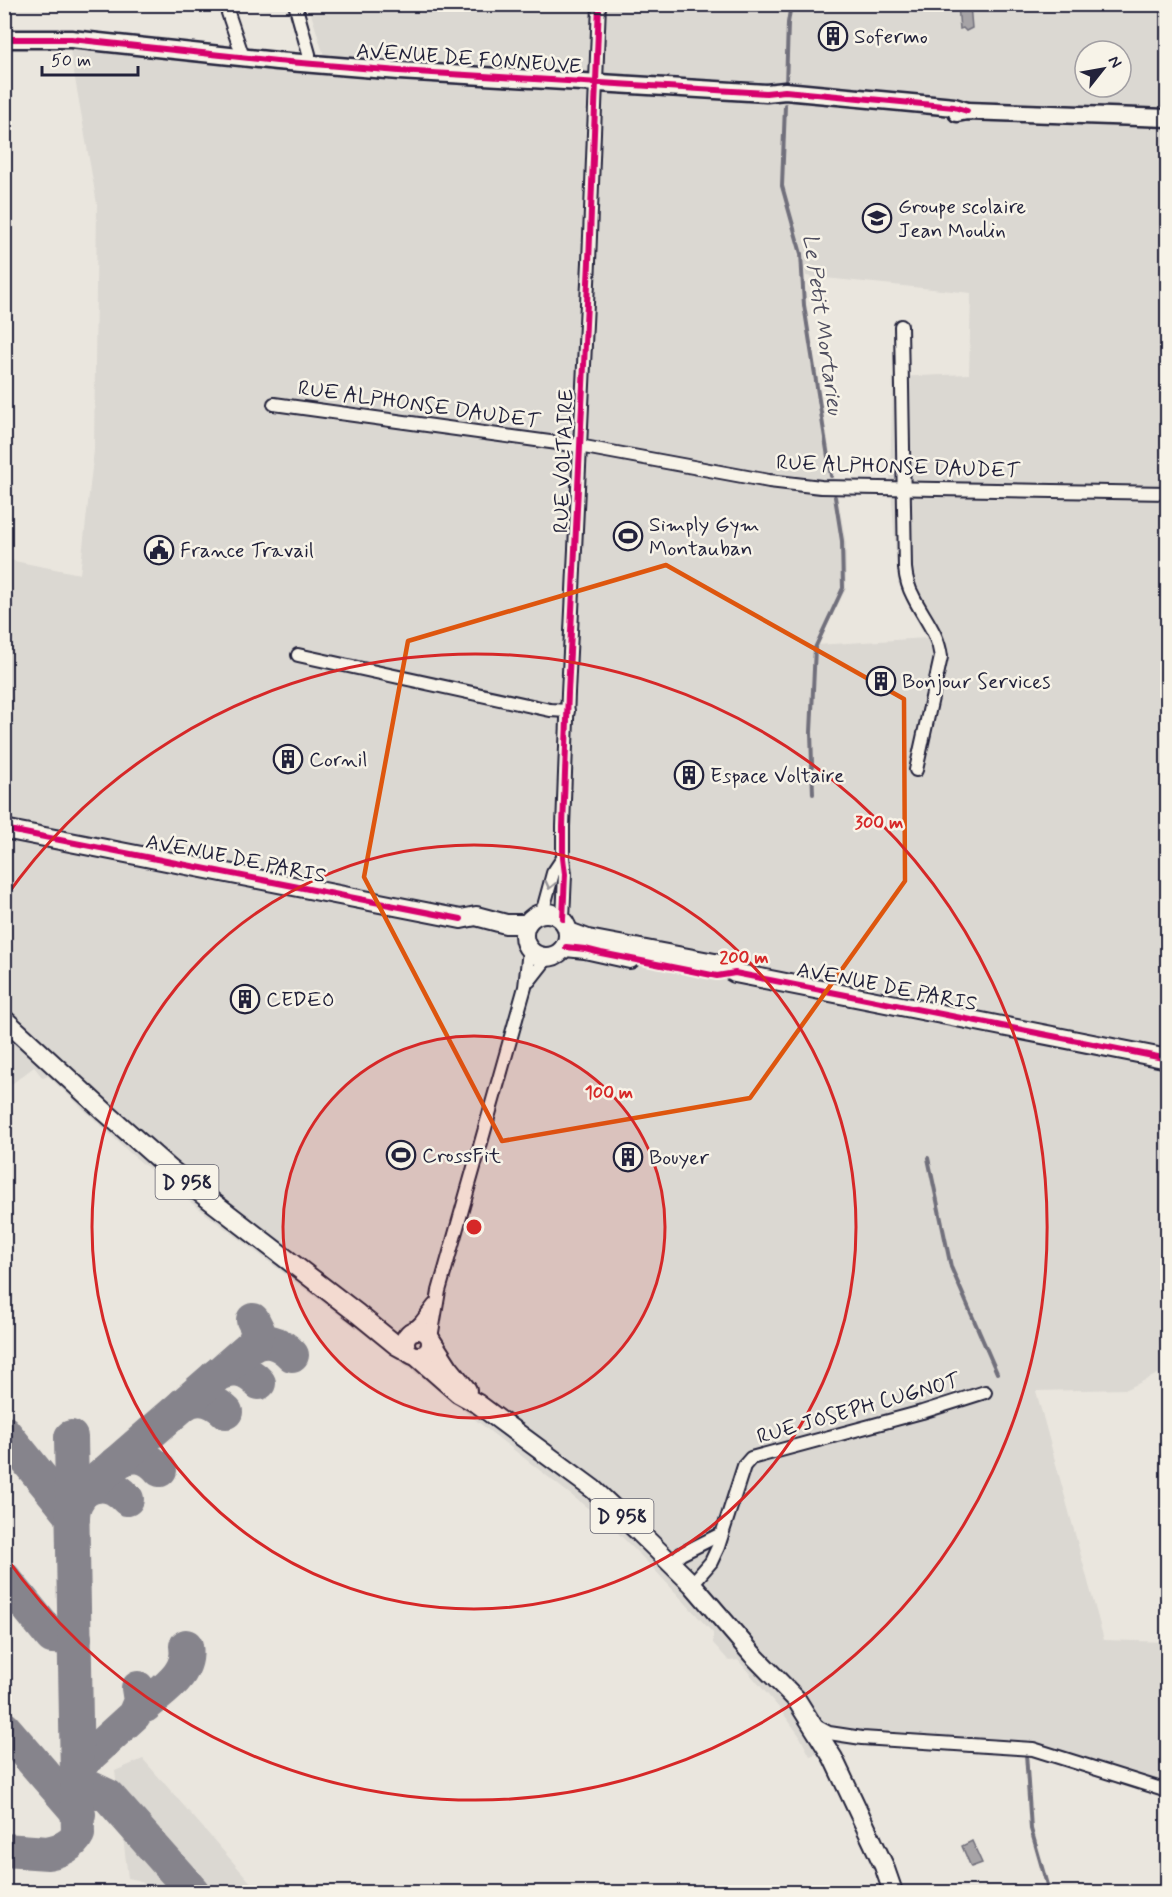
<svg xmlns="http://www.w3.org/2000/svg" width="1172" height="1897" font-family="Mynerve,sans-serif">
<style>
.built{fill:#dbd8d2;fill-rule:evenodd}
.water{fill:#a6a3a6;stroke:#716f7b;stroke-width:1.5}
.lines{fill:none;stroke-linecap:round;stroke-linejoin:round}
.stream{stroke:#716f7b;stroke-width:4}
.taxiway{stroke:#86848c;stroke-width:34}
.street-casing{stroke:#22223b;stroke-width:16}
.secondary-casing{stroke:#22223b;stroke-width:21}
.primary-casing{stroke:#22223b;stroke-width:22}
.street{stroke:#f7f3e8;stroke-width:12}
.secondary{stroke:#f7f3e8;stroke-width:16}
.primary{stroke:#f7f3e8;stroke-width:18}
.cycleway-casing{stroke:#f7f3e8;stroke-width:10}
.cycleway{stroke:#d6006c;stroke-width:6}
.oneway{stroke:#97959a}
.marked{fill:none;stroke:#de560e;stroke-width:4.5;stroke-linejoin:round}
.ring{fill:none;stroke:#d62828;stroke-width:3}
.labels{text-anchor:middle;stroke-width:5;stroke-linejoin:round;paint-order:stroke}
.shield{fill:#f7f3e8;stroke:#62616f;stroke-width:1.5}
.shield-label{font-size:20px;font-weight:bold;fill:#22223b}
.poi-label{font-size:21px;fill:#22223b;stroke:#f7f3e8;text-anchor:start}
.street-label{font-size:21px;fill:#22223b;stroke:#f7f3e8}
.water-label{font-size:22px;font-style:italic;fill:#504f60;stroke:#f7f3e8}
.centre{fill:#d62828;stroke:#f7f3e8;stroke-width:3}
.ring-label{font-size:18px;text-anchor:middle;font-weight:bold;fill:#d62828;stroke:#f7f3e8;stroke-width:5;stroke-linejoin:round;paint-order:stroke}
</style>
<rect width="100%" height="100%" fill="#eae6de"/>
<filter id="ink" filterUnits="userSpaceOnUse"><feTurbulence type="fractalNoise" baseFrequency=".0167" numOctaves="2"/><feDisplacementMap in="SourceGraphic" scale="12" xChannelSelector="R" yChannelSelector="G"/><feConvolveMatrix kernelMatrix="1 2 1 2 8 2 1 2 1" color-interpolation-filters="sRGB"/></filter>
<g filter="url(#ink)">
<g class="built">
<path d="M 308,4 L 1167,5 L 1167,1372 L 1164,1371 L 1127,1389 L 1036,1391 L 1104,1640 L 1167,1642 L 1167,1801 L 1155,1793 L 1043,1756 L 944,1749 L 845,1745 L 810,1756 L 799,1735 L 780,1709 L 738,1660 L 729,1661 L 713,1643 L 713,1633 L 652,1567 L 613,1528 L 430,1384 L 177,1192 L 130,1153 L 48,1076 L 43,1078 L 34,1067 L 5,1089 L 4,559 L 80,574 L 94,450 L 97,204 L 70,50 L 108,48 L 329,72 ZM 1085,51 L 1121,51 L 1121,87 L 1085,87 ZM 788,207 L 799,240 L 806,276 L 971,293 L 969,374 L 893,377 L 890,475 L 898,583 L 926,638 L 817,645 L 846,589 L 846,544 L 804,305 L 799,259 Z"/>
<path d="M 143,1759 L 259,1892 L 154,1892 L 149,1886 L 138,1880 L 128,1878 L 115,1771 Z"/>
</g>
<g class="water">
<path d="M 970,5 L 972,28 L 966,31 L 963,28 L 960,29 L 958,6 Z"/>
<path d="M 972,1841 L 982,1863 L 971,1867 L 962,1846 Z"/>
</g>
<g class="lines">
<g class="stream">
<path d="M 786,86 L 788,23 L 791,4"/>
<path d="M 785,105 L 782,186 L 801,254 L 804,305 L 831,476"/>
<path d="M 813,794 L 811,732 L 815,648 L 843,588 L 842,541 L 835,497"/>
<path d="M 928,1158 L 951,1267 L 997,1373"/>
<path d="M 1026,1753 L 1031,1829 L 1049,1892"/>
</g>
<g class="taxiway">
<path d="M 250,1347 C 265,1337 280,1342 292,1355"/>
<path d="M 216,1376 C 232,1366 247,1370 259,1383"/>
<path d="M 184,1404 C 199,1394 214,1400 226,1412"/>
<path d="M 4,1432 L 73,1517"/>
<path d="M 116,1463 C 133,1452 147,1455 160,1470"/>
<path d="M 84,1491 C 100,1481 115,1485 127,1499"/>
<path d="M 73,1517 C 73,1506 77,1499 84,1491 L 254,1343 L 258,1330 L 253,1320"/>
<path d="M 4,1578 L 52,1637 L 75,1638"/>
<path d="M 145,1706 C 163,1690 191,1674 186,1646"/>
<path d="M 4,1728 L 79,1814"/>
<path d="M 78,1766 L 134,1715 L 140,1701 L 138,1688"/>
<path d="M 78,1782 L 108,1796 L 193,1892"/>
<path d="M 4,1850 L 48,1853 C 61,1850 72,1846 78,1834 L 71,1437"/>
</g>
<g class="street-casing">
<g id="street">
<path d="M 225,4 L 243,57"/>
<path d="M 295,4 L 309,54 L 309,64"/>
<path d="M 901,326 L 905,568 C 906,578 908,587 913,596 C 923,617 938,632 941,657 L 916,770"/>
<path d="M 274,404 L 579,446 L 769,481 L 821,487 L 1168,493"/>
<path d="M 298,655 L 550,710 L 568,711"/>
<path d="M 539,913 L 544,906 L 553,873 L 563,858"/>
<path d="M 563,919 L 565,874 L 563,858 L 563,827 L 568,693 L 589,262 L 599,4"/>
<path d="M 529,981 L 547,958"/>
<path d="M 412,1331 L 421,1322 L 434,1305"/>
<path d="M 431,1338 L 439,1291 L 525,987 L 529,950"/>
<path d="M 671,1563 L 681,1554 L 721,1534"/>
<path d="M 692,1584 L 711,1562 L 718,1547 L 744,1466 L 751,1458 L 922,1412 L 985,1392"/>
<path d="M 816,1726 L 829,1733 L 862,1738 L 1033,1749 L 1161,1789 L 1168,1793"/>
</g>
</g>
<g class="secondary-casing">
<g id="secondary">
<path d="M 4,39 L 71,39 L 277,61 L 399,71 L 766,93 L 785,91 L 954,107 L 967,111"/>
<path d="M 957,113 L 967,111 L 1168,118"/>
</g>
</g>
<g class="primary-casing">
<g id="primary">
<path d="M 4,829 L 461,919 L 476,916 L 506,924 L 526,924"/>
<circle cx="546" cy="935" r="22"/>
<path d="M 569,932 L 588,939 L 720,964 L 735,973 L 1168,1059"/>
<path d="M 566,947 L 585,949 L 630,959"/>
<path d="M 4,1019 L 104,1111 L 171,1170 L 358,1314 L 396,1345 L 407,1351"/>
<circle cx="418" cy="1343" r="13"/>
<path d="M 431,1340 L 449,1368 L 467,1390"/>
<path d="M 416,1356 L 458,1393 L 478,1404 L 593,1489 L 640,1533 L 692,1584 L 753,1655 L 796,1699 L 833,1758 L 884,1866 L 893,1892"/>
</g>
</g>
<use href="#street" class="street"/>
<use href="#secondary" class="secondary"/>
<use href="#primary" class="primary"/>
<g class="cycleway-casing">
<g id="cycleway">
<path d="M 4,39 L 71,39 L 277,61 L 399,71 L 766,93 L 785,91 L 954,107 L 967,111"/>
<path d="M 4,829 L 461,919"/>
<path d="M 563,919 L 565,874 L 563,858 L 563,827 L 568,693 L 589,262 L 599,4"/>
<path d="M 566,947 L 585,949 L 601,953 L 717,976 L 735,973 L 1168,1059"/>
</g>
</g>
<use href="#cycleway" class="cycleway"/>
</g>
<defs><path id="oneway-chevron" d="M-2-3.5L2.5 0L-2 3.5" fill="none" stroke-width="1.6" stroke-linecap="round" stroke-linejoin="round" transform="scale(1.5)"/></defs>
<use class="oneway" href="#oneway-chevron" transform="translate(550 885) rotate(103)"/>
</g>
<path class="marked" d="M 666,565 L 904,699 L 905,881 L 750,1098 L 502,1141 L 364,877 L 408,641 Z"/>
<circle cx="474" cy="1227" r="191" fill="#d62828" fill-opacity=".12"/>
<g class="ring">
<circle cx="474" cy="1227" r="191"/>
<circle cx="474" cy="1227" r="382"/>
<path d="M5 898A573 573 0 1 1 5 1556"/>
</g>
<defs>
<g id="building-ring" transform="scale(1.5)"><circle r="9.5" fill="#f7f3e8" stroke="#22223b" stroke-width="1.5"/><path d="M-4-6H4V6H1V3H-1V6H-4ZM-2.5-4.3h1.7v1.8h-1.7ZM.8-4.3h1.7v1.8H.8ZM-2.5-1h1.7V.8h-1.7ZM.8-1h1.7V.8H.8Z" fill="#22223b"/></g>
<g id="school-ring" transform="scale(1.5)"><circle r="9.5" fill="#f7f3e8" stroke="#22223b" stroke-width="1.5"/><path d="M0-5L7-2L0 1L-7-2ZM-4 1L0 2.5L4 1V4Q0 6-4 4Z" fill="#22223b"/></g>
<g id="stadium-ring" transform="scale(1.5)"><circle r="9.5" fill="#f7f3e8" stroke="#22223b" stroke-width="1.5"/><path d="M0-5a6.5 5 0 1 0 0 10a6.5 5 0 1 0 0-10ZM-3.5-1.8h7v3.6h-7Z" fill="#22223b"/></g>
<g id="civic-ring" transform="scale(1.5)"><circle r="9.5" fill="#f7f3e8" stroke="#22223b" stroke-width="1.5"/><path d="M-.6-6.5H3V-4.5H.6V-3L4-1V1h2V6H-6V1h2V-1L-.6-3ZM-1.2 2.5V6h2.4V2.5Z" fill="#22223b"/></g>
</defs>
<g fill-rule="evenodd">
<use href="#building-ring" x="833" y="36"/>
<use href="#school-ring" x="877" y="218"/>
<use href="#stadium-ring" x="628" y="536"/>
<use href="#civic-ring" x="159" y="550"/>
<use href="#building-ring" x="881" y="681"/>
<use href="#building-ring" x="288" y="759"/>
<use href="#building-ring" x="689" y="775"/>
<use href="#building-ring" x="245" y="999"/>
<use href="#stadium-ring" x="401" y="1155"/>
<use href="#building-ring" x="628" y="1157"/>
</g>
<g class="labels">
<g class="shield">
<rect x="155.5" y="1165" width="63" height="34" rx="4.5"/>
<rect x="590.5" y="1499" width="63" height="34" rx="4.5"/>
</g>
<g class="shield-label">
<text x="187" y="1189">D 958</text>
<text x="622" y="1523">D 958</text>
</g>
<g class="poi-label">
<text x="854" y="43">Sofermo</text>
<text x="898" y="213">Groupe scolaire<tspan x="898" dy="24">Jean Moulin</tspan></text>
<text x="649" y="531">Simply Gym<tspan x="649" dy="24">Montauban</tspan></text>
<text x="180" y="557">France Travail</text>
<text x="902" y="688">Bonjour Services</text>
<text x="309" y="766">Cornil</text>
<text x="710" y="782">Espace Voltaire</text>
<text x="266" y="1006">CEDEO</text>
<text x="422" y="1162">CrossFit</text>
<text x="649" y="1164">Bouyer</text>
</g>
<g class="street-label">
<text transform="translate(469 58) rotate(4)" y="7">AVENUE DE FONNEUVE</text>
<text transform="translate(419 404) rotate(8)" y="7">RUE ALPHONSE DAUDET</text>
<text transform="translate(563 461) rotate(-88)" y="7">RUE VOLTAIRE</text>
<text transform="translate(898 466) rotate(2)" y="7">RUE ALPHONSE DAUDET</text>
<text transform="translate(236 858) rotate(11)" y="7">AVENUE DE PARIS</text>
<text transform="translate(887 986) rotate(11)" y="7">AVENUE DE PARIS</text>
<text transform="translate(858 1408) rotate(-16)" y="7">RUE JOSEPH CUGNOT</text>
</g>
<g class="water-label">
<text transform="translate(824 324) rotate(82)" y="8">Le Petit Mortarieu</text>
</g>
</g>
<circle cx="474" cy="1227" r="9" class="centre"/>
<g class="ring-label">
<text x="879" y="828">300 m</text>
<text x="744" y="963">200 m</text>
<text x="609" y="1098">100 m</text>
</g>
<rect width="1172" height="1897" fill="none" stroke="#f7f3e8" stroke-width="24"/>
<rect x="12" y="12" width="1148" height="1873" fill="none" stroke="#22223b" stroke-width="2" filter="url(#ink)"/>
<g transform="translate(1103 69) rotate(59)"><circle r="28" fill="#f7f3e8" stroke="#a29fa3" stroke-width="1.5"/>
<path d="M0-4.5L10 22L0 15L-10 22Z" fill="#22223b"/>
<text y="-9" font-size="16" font-weight="bold" text-anchor="middle" fill="#22223b">N</text>
</g>
<path d="M42 66v9h96v-9" fill="none" stroke="#22223b" stroke-width="3"/>
<text x="51" y="66" font-size="18" fill="#22223b" stroke="#f7f3e8" stroke-width="4.5" paint-order="stroke">50 m</text>
</svg>
